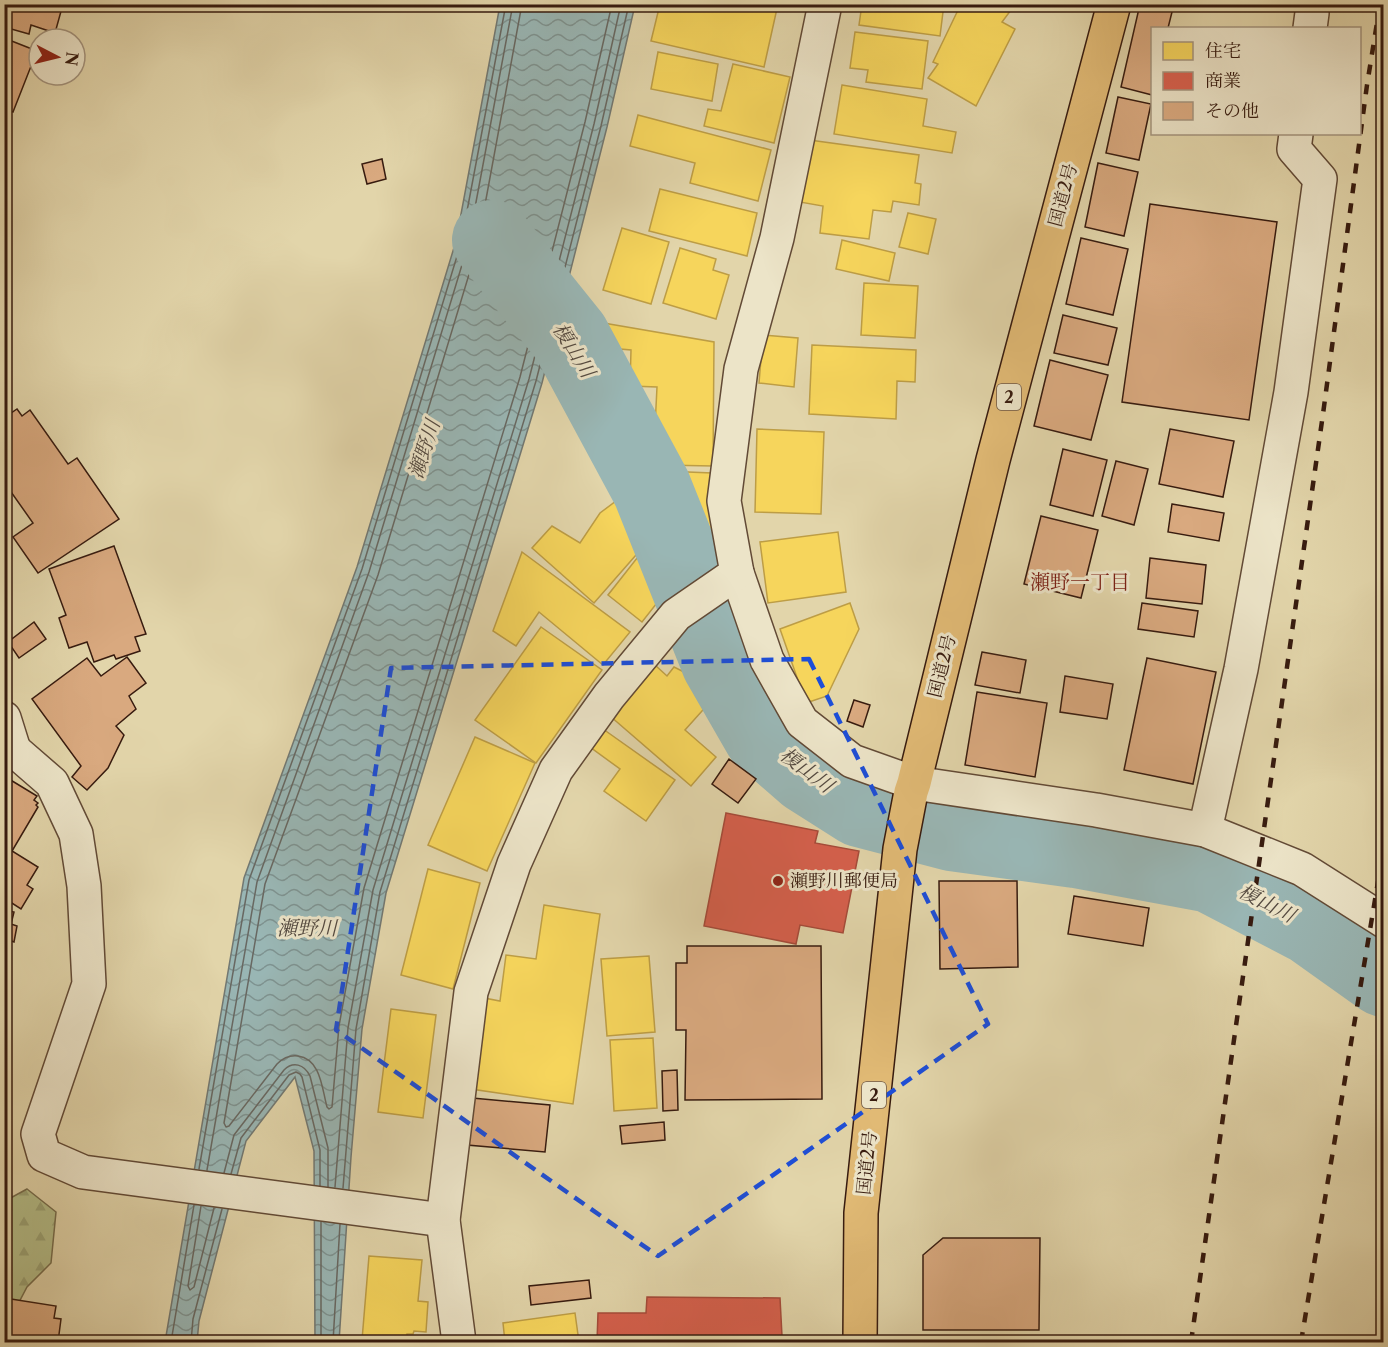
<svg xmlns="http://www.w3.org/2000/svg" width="1388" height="1347" font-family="'Libre Caslon Text','Noto Serif JP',serif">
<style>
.forest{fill:url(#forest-firs);stroke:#766c4c;stroke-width:1.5}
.water{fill:url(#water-waves);stroke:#727872;stroke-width:1.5}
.homes{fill:#f6d55c;stroke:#bd9d45;stroke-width:1.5}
.shops{fill:#d6604d;stroke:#a64b3a;stroke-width:1.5}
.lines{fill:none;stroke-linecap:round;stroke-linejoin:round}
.shore{stroke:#686862;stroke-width:1.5}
.river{stroke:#99b6b4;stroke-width:80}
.building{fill:#d9a97f;stroke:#371b0f;stroke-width:1.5}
.street-casing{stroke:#624a36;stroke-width:36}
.highway-casing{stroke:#371b0f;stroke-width:36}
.street{stroke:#ece4c8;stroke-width:33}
.highway{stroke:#e1ba75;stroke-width:33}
.rail{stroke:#371b0f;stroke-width:4.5;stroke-dasharray:10 10;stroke-linecap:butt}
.marked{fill:none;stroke:#1d4ed8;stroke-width:4.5;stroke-dasharray:12 8;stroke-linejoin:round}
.poi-dot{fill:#8f2418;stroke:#ece4c8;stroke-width:2}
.labels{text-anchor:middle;stroke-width:6;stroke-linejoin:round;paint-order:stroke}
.shield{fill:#ece4c8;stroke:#6d5746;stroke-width:1.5}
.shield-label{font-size:16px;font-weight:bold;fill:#371b0f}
.street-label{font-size:18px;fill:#371b0f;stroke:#ece4c8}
.poi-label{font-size:18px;fill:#371b0f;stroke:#ece4c8;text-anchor:start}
.water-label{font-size:20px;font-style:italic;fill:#544a41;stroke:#ece4c8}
.neighbourhood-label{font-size:20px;fill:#7a1f14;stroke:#ece4c8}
</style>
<defs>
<pattern id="forest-firs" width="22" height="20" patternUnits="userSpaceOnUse" patternTransform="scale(1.5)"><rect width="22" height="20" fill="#b4bd88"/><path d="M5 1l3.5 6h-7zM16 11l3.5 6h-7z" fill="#9ba274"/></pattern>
<pattern id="water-waves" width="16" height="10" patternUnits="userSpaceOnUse" patternTransform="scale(1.5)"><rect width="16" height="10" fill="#99b6b4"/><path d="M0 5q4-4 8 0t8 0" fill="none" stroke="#7e9391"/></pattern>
</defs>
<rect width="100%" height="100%" fill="#e2d5aa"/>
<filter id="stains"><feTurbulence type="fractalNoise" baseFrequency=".00333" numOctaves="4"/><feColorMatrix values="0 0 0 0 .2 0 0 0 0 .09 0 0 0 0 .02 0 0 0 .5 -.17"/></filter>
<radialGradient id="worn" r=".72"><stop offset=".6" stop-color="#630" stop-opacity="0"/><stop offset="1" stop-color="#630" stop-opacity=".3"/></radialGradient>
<path class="forest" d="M 27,1189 L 56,1212 L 51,1263 L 27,1287 L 5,1329 L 5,1201 Z"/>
<path class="water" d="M 500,5 L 635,5 L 607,127 L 542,383 L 386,893 L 362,1029 L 351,1157 L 339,1342 L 315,1342 L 314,1151 L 295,1077 L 246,1141 L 199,1321 L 197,1342 L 165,1342 L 244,878 L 357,567 L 456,241 Z"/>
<g class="homes">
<path d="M 660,4 L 778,4 L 764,67 L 651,41 Z"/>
<path d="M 862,4 L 944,4 L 940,36 L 859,25 Z"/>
<path d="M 970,4 L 999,4 L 1011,10 L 1002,22 L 1015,29 L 976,106 L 928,78 L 938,64 L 933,62 L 959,8 Z"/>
<path d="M 855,32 L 928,41 L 922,89 L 866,82 L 868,70 L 850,68 Z"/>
<path d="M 658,52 L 718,64 L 712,101 L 651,89 Z"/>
<path d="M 733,64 L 790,77 L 774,143 L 704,126 L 708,109 L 721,111 Z"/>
<path d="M 842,85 L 927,99 L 923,126 L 956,132 L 952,153 L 834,134 Z"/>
<path d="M 638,115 L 771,150 L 758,201 L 690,183 L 695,163 L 630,146 Z"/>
<path d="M 802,139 L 919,155 L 915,183 L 921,184 L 919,205 L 893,201 L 891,212 L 873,210 L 869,239 L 820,233 L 823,206 L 794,201 Z"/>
<path d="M 660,189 L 757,213 L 747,256 L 649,231 Z"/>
<path d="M 908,213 L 936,219 L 928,254 L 899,247 Z"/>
<path d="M 622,228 L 669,242 L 651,304 L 603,290 Z"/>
<path d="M 842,240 L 895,253 L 889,281 L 836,269 Z"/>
<path d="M 680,248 L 716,259 L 713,270 L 729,275 L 716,319 L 663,303 Z"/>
<path d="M 864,283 L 918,286 L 915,338 L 861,335 Z"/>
<path d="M 586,320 L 714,342 L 713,466 L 662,465 L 663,428 L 655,427 L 657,387 L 630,386 L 631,350 L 597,347 Z"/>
<path d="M 763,335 L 798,338 L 794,387 L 759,383 Z"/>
<path d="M 812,345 L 916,350 L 915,382 L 897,381 L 896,419 L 809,414 Z"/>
<path d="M 757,429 L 824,432 L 821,514 L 755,512 Z"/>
<path d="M 663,471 L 712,473 L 713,530 L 686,528 Z"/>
<path d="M 628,492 L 649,517 L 632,537 L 643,547 L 594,603 L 532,548 L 552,526 L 580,543 L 600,513 Z"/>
<path d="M 838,532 L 846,592 L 768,603 L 760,542 Z"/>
<path d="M 522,552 L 630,632 L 603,665 L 539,612 L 516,646 L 493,631 Z"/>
<path d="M 641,553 L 675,580 L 642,622 L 608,595 Z"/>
<path d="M 850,603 L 859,629 L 827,696 L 806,703 L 780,629 Z"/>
<path d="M 541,627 L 602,670 L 536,763 L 475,720 Z"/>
<path d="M 655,665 L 667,676 L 674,667 L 694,677 L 697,673 L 711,701 L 685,730 L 716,757 L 691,786 L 610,716 Z"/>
<path d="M 603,729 L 675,780 L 646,821 L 604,791 L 620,769 L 590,747 Z"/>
<path d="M 475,737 L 535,763 L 487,871 L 428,845 Z"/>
<path d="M 428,869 L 480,883 L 453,989 L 401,975 Z"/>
<path d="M 544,905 L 600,914 L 573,1104 L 471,1089 L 484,998 L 500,1001 L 506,955 L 536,959 Z"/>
<path d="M 649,956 L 655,1032 L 607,1036 L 601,959 Z"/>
<path d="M 391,1009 L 436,1015 L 423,1118 L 378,1112 Z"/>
<path d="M 653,1038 L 657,1108 L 614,1111 L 610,1040 Z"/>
<path d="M 369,1256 L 422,1260 L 418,1301 L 428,1302 L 426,1332 L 414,1331 L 413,1334 L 407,1334 L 407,1342 L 362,1340 Z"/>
<path d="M 575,1313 L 579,1342 L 505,1342 L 503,1323 Z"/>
</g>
<g class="shops">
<path d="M 726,813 L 818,831 L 815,843 L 859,851 L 843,933 L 800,925 L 796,944 L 704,926 Z"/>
<path d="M 647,1297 L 780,1298 L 782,1336 L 825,1339 L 825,1342 L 597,1342 L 598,1313 L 646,1313 Z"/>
</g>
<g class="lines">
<g class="shore">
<path d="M 522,4 L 477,248 L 378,575 L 265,884 L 224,1123 L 226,1127 L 229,1126 L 277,1064 C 283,1058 290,1055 298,1056 C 321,1059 322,1089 327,1107 L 329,1109 L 332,1107 L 339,1026 L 364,888 L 520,377 L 585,122 L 612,4"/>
<path d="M 199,1169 L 249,880 L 362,569 L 461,243 L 506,4"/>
<path d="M 207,1170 L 257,882 L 369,572 L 468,245 L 513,4"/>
<path d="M 224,1173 L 234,1135 L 284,1070 C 293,1061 304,1064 310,1076 L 328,1148 L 328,1187"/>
<path d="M 231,1174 L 241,1138 L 289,1075 L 296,1072 L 300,1074 L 302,1077 L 320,1150 L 320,1186"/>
<path d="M 335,1187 L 348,1028 L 373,890 L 529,379 L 594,124 L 621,4"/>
<path d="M 343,1188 L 356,1029 L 380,892 L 536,381 L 601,126 L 629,4"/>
<path d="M 201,1206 L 188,1286 L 190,1290 L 194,1287 L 214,1208"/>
<path d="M 171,1342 L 194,1205"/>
<path d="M 191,1342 L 193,1319 L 222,1209"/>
<path d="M 321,1342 L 321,1222"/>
<path d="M 333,1342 L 340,1224"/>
</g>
<path class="river" d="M 492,240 L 570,337 L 652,489 L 721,662 L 763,735 L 808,774 L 860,807 L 952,831 L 1076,848 L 1211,873 L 1311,925 L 1384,977"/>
</g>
<g class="building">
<path d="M 4,4 L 63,4 L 55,33 L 31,25 L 29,34 L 4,27 Z"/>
<path d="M 396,4 L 423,4 L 422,10 Z"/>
<path d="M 1140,4 L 1174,4 L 1168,28 L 1152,28 L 1152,95 L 1121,87 Z"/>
<path d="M 4,38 L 37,51 L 13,112 L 4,108 Z"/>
<path d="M 1118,97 L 1151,104 L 1139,160 L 1106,153 Z"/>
<path d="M 4,132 L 11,136 L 4,149 Z"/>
<path d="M 382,159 L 386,179 L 367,184 L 362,164 Z"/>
<path d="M 1098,163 L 1138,172 L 1124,236 L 1085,227 Z"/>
<path d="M 1150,204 L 1277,222 L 1249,420 L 1122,402 Z"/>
<path d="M 1081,238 L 1128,249 L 1113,315 L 1066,304 Z"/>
<path d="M 1063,315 L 1117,328 L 1108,365 L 1054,353 Z"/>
<path d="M 1050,360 L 1108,375 L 1091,440 L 1034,426 Z"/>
<path d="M 17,409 L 22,416 L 30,410 L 68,464 L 77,458 L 119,519 L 38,573 L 13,537 L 33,523 L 4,482 L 4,418 Z"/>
<path d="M 1170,429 L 1234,441 L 1223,497 L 1159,484 Z"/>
<path d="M 1063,449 L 1107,460 L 1093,516 L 1050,505 Z"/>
<path d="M 1116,461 L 1148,469 L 1134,525 L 1102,516 Z"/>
<path d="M 1172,504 L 1224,513 L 1219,541 L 1168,532 Z"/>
<path d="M 1041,516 L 1098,530 L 1081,598 L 1024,584 Z"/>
<path d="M 114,546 L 146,634 L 135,637 L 140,651 L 116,659 L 114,655 L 94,662 L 87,642 L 69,648 L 59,618 L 66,615 L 49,569 Z"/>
<path d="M 1150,558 L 1206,565 L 1202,604 L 1146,598 Z"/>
<path d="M 1142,603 L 1198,611 L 1194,637 L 1138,629 Z"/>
<path d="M 34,622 L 46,639 L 19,658 L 8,642 Z"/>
<path d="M 982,652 L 1026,660 L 1020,693 L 975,685 Z"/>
<path d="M 127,657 L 146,683 L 129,696 L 136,709 L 116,726 L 124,735 L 108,768 L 87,790 L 72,777 L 81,766 L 32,699 L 87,658 L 101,676 Z"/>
<path d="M 1147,658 L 1216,672 L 1193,784 L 1124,770 Z"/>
<path d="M 1065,676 L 1113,684 L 1107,719 L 1060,712 Z"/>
<path d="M 977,692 L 1047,703 L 1035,777 L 965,765 Z"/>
<path d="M 854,700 L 870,705 L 863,727 L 847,721 Z"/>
<path d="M 729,759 L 756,779 L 738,803 L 712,784 Z"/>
<path d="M 4,776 L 37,796 L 34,800 L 38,803 L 36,805 L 38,807 L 12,851 L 38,867 L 27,885 L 33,889 L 21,909 L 4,898 Z"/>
<path d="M 939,881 L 1017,881 L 1018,967 L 940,969 Z"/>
<path d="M 1074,896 L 1149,908 L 1143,946 L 1068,934 Z"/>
<path d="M 4,910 L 14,912 L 11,924 L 17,926 L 14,942 L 9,940 L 6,957 L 4,957 Z"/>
<path d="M 687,946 L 821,946 L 822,1099 L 685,1100 L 686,1030 L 676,1030 L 676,963 L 687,963 Z"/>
<path d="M 677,1070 L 678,1110 L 663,1111 L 662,1071 Z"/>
<path d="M 472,1098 L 550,1105 L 545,1152 L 467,1145 Z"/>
<path d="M 664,1122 L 665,1140 L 622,1144 L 620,1126 Z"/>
<path d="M 943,1238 L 1040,1238 L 1039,1330 L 923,1330 L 923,1255 Z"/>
<path d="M 589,1280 L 591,1298 L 531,1305 L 529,1286 Z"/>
<path d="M 11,1299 L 56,1306 L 54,1318 L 61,1319 L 58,1342 L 5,1342 Z"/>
<rect x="909" y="1337" width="94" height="5"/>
</g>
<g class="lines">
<g class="street-casing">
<g id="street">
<path d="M 1310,28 L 1312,13 L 1312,4"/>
<path d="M 737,573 L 767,660 L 802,722 L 852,761 L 914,783 L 1096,810 L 1205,830 L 1302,869 L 1384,921"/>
<path d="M 4,718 L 14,750"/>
<path d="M 4,746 L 14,750 L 52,783 L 76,834 L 84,886 L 89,984 L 38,1134 L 44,1155 L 83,1172 L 443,1220"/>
<path d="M 1205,830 L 1241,669 L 1291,392 L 1320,179 L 1294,149 L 1296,134"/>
<path d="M 459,1342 L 443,1220 L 471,992 L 514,864 L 556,770 L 609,696 L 676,615 L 737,573 L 724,501 L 741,369 L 777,238 L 825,4"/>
</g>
</g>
<g class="highway-casing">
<path id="highway" d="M 860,1342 L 861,1213 L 900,849 L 911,792 L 914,783 L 993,460 L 1114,4"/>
</g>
<use href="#street" class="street"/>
<use href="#highway" class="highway"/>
<g class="rail">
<path d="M 1191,1342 L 1323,414 L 1367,85 L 1380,4"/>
<path d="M 1301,1342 L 1384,846"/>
</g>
</g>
<path class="marked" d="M 809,659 L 988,1024 L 658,1256 L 336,1030 L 391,668 Z"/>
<circle class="poi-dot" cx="778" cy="881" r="6"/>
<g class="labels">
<g class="shield">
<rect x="997" y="384" width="24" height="26" rx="4.5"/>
<rect x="862" y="1082" width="24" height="26" rx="4.5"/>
</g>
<g class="shield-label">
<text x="1009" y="403">2</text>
<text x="874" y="1101">2</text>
</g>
<g class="street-label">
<text transform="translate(1063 195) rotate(-75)" y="6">国道2号</text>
<text transform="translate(942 666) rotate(-76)" y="6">国道2号</text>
<text transform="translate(867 1163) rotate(-84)" y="6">国道2号</text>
</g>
<g class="poi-label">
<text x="790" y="887">瀬野川郵便局</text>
</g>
<g class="water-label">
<text transform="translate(574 350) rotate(58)" y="7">榎山川</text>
<text transform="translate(424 449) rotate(-72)" y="7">瀬野川</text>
<text transform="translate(807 770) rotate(37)" y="7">榎山川</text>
<text transform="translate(1267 903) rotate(27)" y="7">榎山川</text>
<text x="307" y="935">瀬野川</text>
</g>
<g class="neighbourhood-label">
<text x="1080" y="589">瀬野一丁目</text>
</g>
</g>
<rect width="1388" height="1347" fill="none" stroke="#e2d5aa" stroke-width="24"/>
<rect x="6" y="6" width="1376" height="1335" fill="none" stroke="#371b0f" stroke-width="3"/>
<rect x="12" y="12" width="1364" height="1323" fill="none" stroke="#371b0f" stroke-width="1.5"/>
<rect x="1151" y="27" width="210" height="108" fill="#ece4c8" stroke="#a4947e" stroke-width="1.5"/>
<rect x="1163" y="42" width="30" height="18" fill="#f6d55c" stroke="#a4947e" stroke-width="1.5"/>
<text x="1205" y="57" font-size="18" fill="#371b0f">住宅</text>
<rect x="1163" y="72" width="30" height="18" fill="#d6604d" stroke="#a4947e" stroke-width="1.5"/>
<text x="1205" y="87" font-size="18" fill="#371b0f">商業</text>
<rect x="1163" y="102" width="30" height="18" fill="#d9a97f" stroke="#a4947e" stroke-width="1.5"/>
<text x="1205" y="117" font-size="18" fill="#371b0f">その他</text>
<g transform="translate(57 57) rotate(97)"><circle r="28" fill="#ece4c8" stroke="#a4947e" stroke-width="1.5"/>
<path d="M0-4.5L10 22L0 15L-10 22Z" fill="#8f2418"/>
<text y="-9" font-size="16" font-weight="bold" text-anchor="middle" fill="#371b0f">N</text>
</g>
<rect width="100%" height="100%" filter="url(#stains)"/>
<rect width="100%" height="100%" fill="url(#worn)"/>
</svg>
